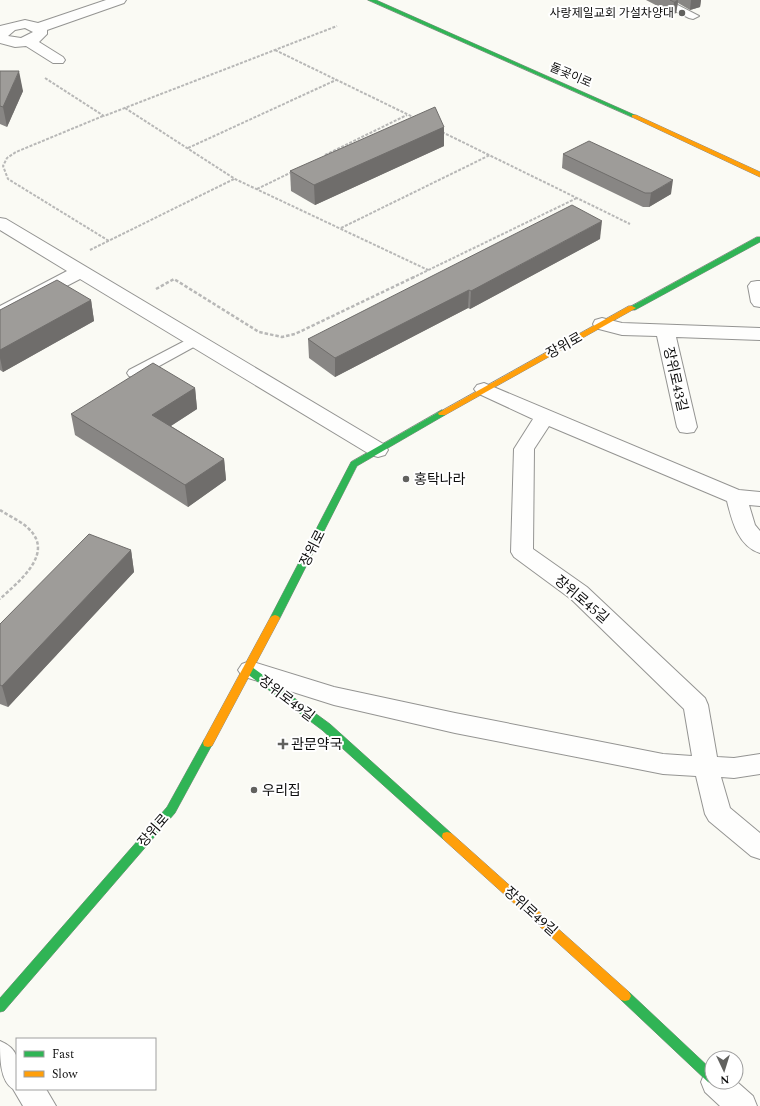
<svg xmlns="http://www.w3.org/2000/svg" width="760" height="1106" font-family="Spectral,'Noto Sans KR',serif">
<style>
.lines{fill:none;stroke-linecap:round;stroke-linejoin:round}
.lane-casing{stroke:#949492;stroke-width:2}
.street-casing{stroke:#949492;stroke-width:2}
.fast-casing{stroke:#8b8b88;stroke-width:1}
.slow-casing{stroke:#8b8b88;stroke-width:1}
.path-far1{stroke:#b8b8b7;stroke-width:2;stroke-dasharray:3 1.5;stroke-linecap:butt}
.path{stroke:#b8b8b7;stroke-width:2.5;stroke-dasharray:3.5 2;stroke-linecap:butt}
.lane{fill:#fefefd;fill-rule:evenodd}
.street{fill:#fefefd;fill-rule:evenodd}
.fast{fill:#30b455;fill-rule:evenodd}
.slow{fill:#ff9f0a;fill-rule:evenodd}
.wall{fill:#888684}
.shaded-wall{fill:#6f6d6b}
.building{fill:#9e9c99;stroke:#6f6d6b}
.poi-dot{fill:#61615e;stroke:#fff;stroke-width:1.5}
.labels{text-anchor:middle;stroke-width:4;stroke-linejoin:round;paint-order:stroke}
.far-poi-label{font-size:12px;fill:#0e0e0e;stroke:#fff;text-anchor:end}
.far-street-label{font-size:12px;fill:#0e0e0e;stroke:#fff}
.street-label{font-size:14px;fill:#0e0e0e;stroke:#fff}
.poi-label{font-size:14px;fill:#0e0e0e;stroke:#fff;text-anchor:start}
</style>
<rect width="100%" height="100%" fill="#fafaf4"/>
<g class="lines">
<g class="lane-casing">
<g id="lane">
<path d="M 653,0 L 668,0 L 699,16 L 693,19 L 689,18 Z"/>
<path d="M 196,335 L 201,337 L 204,340 L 201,343 L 141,376 L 135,378 L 129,376 L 127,373 L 129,370 Z"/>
</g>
</g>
<g class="street-casing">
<g id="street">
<path d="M 106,0 L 126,0 L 124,3 L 47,30 L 47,34 L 39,42 L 63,57 L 65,60 L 63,63 L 53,63 L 26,46 L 15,47 L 0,43 L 0,26 L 25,20 L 38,23 ZM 25,28 L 33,32 L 21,38 L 8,36 L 15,30 Z"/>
<path d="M 0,218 L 6,219 L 385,445 L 388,450 L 385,455 L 378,457 L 371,455 L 80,279 L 7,317 L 0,319 L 0,306 L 67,271 L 0,230 Z"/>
<path d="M 757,281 L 760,281 L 760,307 L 754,306 L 751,302 L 748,286 L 751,282 Z"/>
<path d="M 602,318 L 622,323 L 760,328 L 760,340 L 676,337 L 697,427 L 694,432 L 687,433 L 680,432 L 677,427 L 657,336 L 622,335 L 595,328 L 593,324 L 595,320 Z"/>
<path d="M 484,383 L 739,490 L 760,492 L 760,506 L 749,505 L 755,525 L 760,531 L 760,553 C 738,546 732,521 727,501 L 549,426 L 534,449 L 533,549 L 587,587 L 705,698 L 708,705 L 717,757 L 734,758 L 760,754 L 760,774 L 734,778 L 721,777 L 730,808 L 760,833 L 760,859 L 751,856 L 709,821 L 705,814 L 696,776 L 663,774 L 455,733 L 334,705 L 242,676 L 238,670 L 242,664 L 250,661 L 334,687 L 455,713 L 663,754 L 692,756 L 684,709 L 571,599 L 514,557 L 511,552 L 514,449 L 533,419 L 477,393 L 474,389 L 477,385 Z"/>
<path d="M 0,1041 C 24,1051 17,1067 17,1089 L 46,1089 L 56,1106 L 23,1106 L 13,1089 C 0,1081 0,1058 0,1041 Z"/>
<path d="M 712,1069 L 712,1082 L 736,1081 L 753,1096 L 757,1106 L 720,1106 L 705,1092 L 701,1082 L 705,1072 Z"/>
</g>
</g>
<g class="fast-casing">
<g id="fast">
<path d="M 368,0 L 376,0 L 637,116 L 632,117 Z"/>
<path d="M 757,237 L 760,237 L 760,242 L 635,310 L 632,310 L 628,308 Z"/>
<path d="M 442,410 L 446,413 L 445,415 L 357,466 L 280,618 L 278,620 L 272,620 L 270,618 L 351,462 Z"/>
<path d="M 249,666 L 252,667 L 330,724 L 451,833 L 452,836 L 451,839 L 447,840 L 443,839 L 322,730 L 246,673 L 244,670 L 246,667 Z"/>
<path d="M 208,739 L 212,740 L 213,743 L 175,813 L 4,1011 L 0,1012 L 0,998 L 167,807 L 204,740 Z"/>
<path d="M 625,991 L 629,992 L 712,1070 L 712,1082 L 716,1082 L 712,1084 L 708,1082 L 621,1000 L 619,996 L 621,992 Z"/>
</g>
</g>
<g class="slow-casing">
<g id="slow">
<path d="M 632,115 L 636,115 L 760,172 L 760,177 L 632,117 Z"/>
<path d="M 629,306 L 632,306 L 636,308 L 445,415 L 439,415 L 438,413 Z"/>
<path d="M 275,615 L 278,616 L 280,618 L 212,746 L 208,747 L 204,746 L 203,743 L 204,740 L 270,618 L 272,616 Z"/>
<path d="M 447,832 L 451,833 L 629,992 L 631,996 L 629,1000 L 625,1001 L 621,1000 L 443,839 L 442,836 L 443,833 Z"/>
</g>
</g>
<g class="path-far1">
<path d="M 275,50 L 415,118"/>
<path d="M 45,78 L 104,116 L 337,26"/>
<path d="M 125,108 L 235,179 L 428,270"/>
<path d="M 103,116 L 16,152 L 7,158 L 3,166 L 8,179 L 109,241"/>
<path d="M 442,132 L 630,224"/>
<path d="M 188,148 L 336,80"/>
<path d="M 325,155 L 407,115"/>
<path d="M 257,189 L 292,172"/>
<path d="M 341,228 L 490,155"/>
<path d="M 90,250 L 234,179"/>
<path d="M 412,278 L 577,198"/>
</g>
<g class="path">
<path d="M 156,289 L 174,279 L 259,332 L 282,337 L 295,334 L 414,277"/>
<path d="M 0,510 C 9,516 21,521 29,529 C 55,554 18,582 0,599"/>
</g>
<use href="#lane" class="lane"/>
<use href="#street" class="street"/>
<use href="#fast" class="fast"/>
<use href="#slow" class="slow"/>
</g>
<g class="wall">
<path d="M 646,0 L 701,0 L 700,7 L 690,10 L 678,3 L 676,13 L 673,14 Z"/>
<path d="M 0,71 L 23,91 L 7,127 L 0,124 Z"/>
<path d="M 444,127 L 444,146 L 315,205 L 291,191 L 290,171 Z"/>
<path d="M 563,154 L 671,194 L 649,207 L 643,207 L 562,168 Z"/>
<path d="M 600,239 L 470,309 L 468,308 L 335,377 L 309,358 L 308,339 Z"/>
<path d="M 91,300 L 94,321 L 3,372 L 0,370 L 0,310 Z"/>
<path d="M 195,388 L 197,409 L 171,426 L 224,459 L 226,480 L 188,507 L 75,435 L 71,414 Z"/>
<path d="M 131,550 L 134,572 L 8,707 L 0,704 L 0,624 Z"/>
</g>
<g class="shaded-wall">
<path d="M 691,0 L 701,0 L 700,7 L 690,10 Z"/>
<path d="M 678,1 L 676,13 L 673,14 L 674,2 Z"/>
<path d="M 19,71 L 23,91 L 7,127 L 3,107 Z"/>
<path d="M 444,127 L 444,146 L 315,205 L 314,185 Z"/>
<path d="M 673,180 L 671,194 L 649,207 L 651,193 Z"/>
<path d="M 602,221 L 600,239 L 470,309 L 471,291 Z"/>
<path d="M 469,290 L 468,308 L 335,377 L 335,358 Z"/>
<path d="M 91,300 L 94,321 L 3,372 L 0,358 L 0,350 Z"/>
<path d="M 195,388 L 197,409 L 155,436 L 152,415 Z"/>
<path d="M 224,459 L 226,480 L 188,507 L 185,485 Z"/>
<path d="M 131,550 L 134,572 L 8,707 L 2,686 Z"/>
</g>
<g class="building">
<path d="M 670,0 L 676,0 L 678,1 L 674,2 Z"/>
<path d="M 0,71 L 19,71 L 3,107 L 0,106 Z"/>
<path d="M 435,107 L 444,127 L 314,185 L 290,171 Z"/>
<path d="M 589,141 L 673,180 L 651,193 L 645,193 L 563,154 Z"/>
<path d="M 572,205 L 602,221 L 471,291 L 469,290 L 335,358 L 308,339 Z"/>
<path d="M 57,280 L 91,300 L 0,350 L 0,310 Z"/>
<path d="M 153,363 L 195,388 L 152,415 L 224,459 L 185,485 L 71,414 Z"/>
<path d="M 89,534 L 131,550 L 2,686 L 0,685 L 0,624 Z"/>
</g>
<g class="poi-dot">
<circle cx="682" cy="13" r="4"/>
<circle cx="406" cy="479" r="4"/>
<path d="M281 738h4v4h4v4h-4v4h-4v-4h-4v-4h4z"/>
<circle cx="254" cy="790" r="4"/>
</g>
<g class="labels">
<g class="far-poi-label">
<text x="674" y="17">사랑제일교회 가설차양대</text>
</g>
<g class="far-street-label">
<text transform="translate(571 75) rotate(23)" y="4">돌곶이로</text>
</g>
<g class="street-label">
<text transform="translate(564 345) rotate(-29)" y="5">장위로</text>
<text transform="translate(676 379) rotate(77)" y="5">장위로43길</text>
<text transform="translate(312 548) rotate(-63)" y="5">장위로</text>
<text transform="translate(582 599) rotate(40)" y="5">장위로45길</text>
<text transform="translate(287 698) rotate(37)" y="5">장위로49길</text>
<text transform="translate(153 830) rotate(-49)" y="5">장위로</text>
<text transform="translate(531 911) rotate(42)" y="5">장위로49길</text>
</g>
<g class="poi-label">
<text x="414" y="484">홍탁나라</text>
<text x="291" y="749">관문약국</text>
<text x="262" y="795">우리집</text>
</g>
</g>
<rect x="16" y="1038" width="140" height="52" fill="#ffffff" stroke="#9f9f9f"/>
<rect x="24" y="1051" width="20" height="6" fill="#30b455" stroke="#9f9f9f"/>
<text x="52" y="1058" font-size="12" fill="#0e0e0e">Fast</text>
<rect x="24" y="1071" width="20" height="6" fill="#ff9f0a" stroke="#9f9f9f"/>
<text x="52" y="1078" font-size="12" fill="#0e0e0e">Slow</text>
<g transform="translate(724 1070) rotate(176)"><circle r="19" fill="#ffffff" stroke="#9f9f9f"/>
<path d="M0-3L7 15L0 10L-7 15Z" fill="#61615e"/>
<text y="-6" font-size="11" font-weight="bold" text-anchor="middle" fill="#0e0e0e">N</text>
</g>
</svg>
